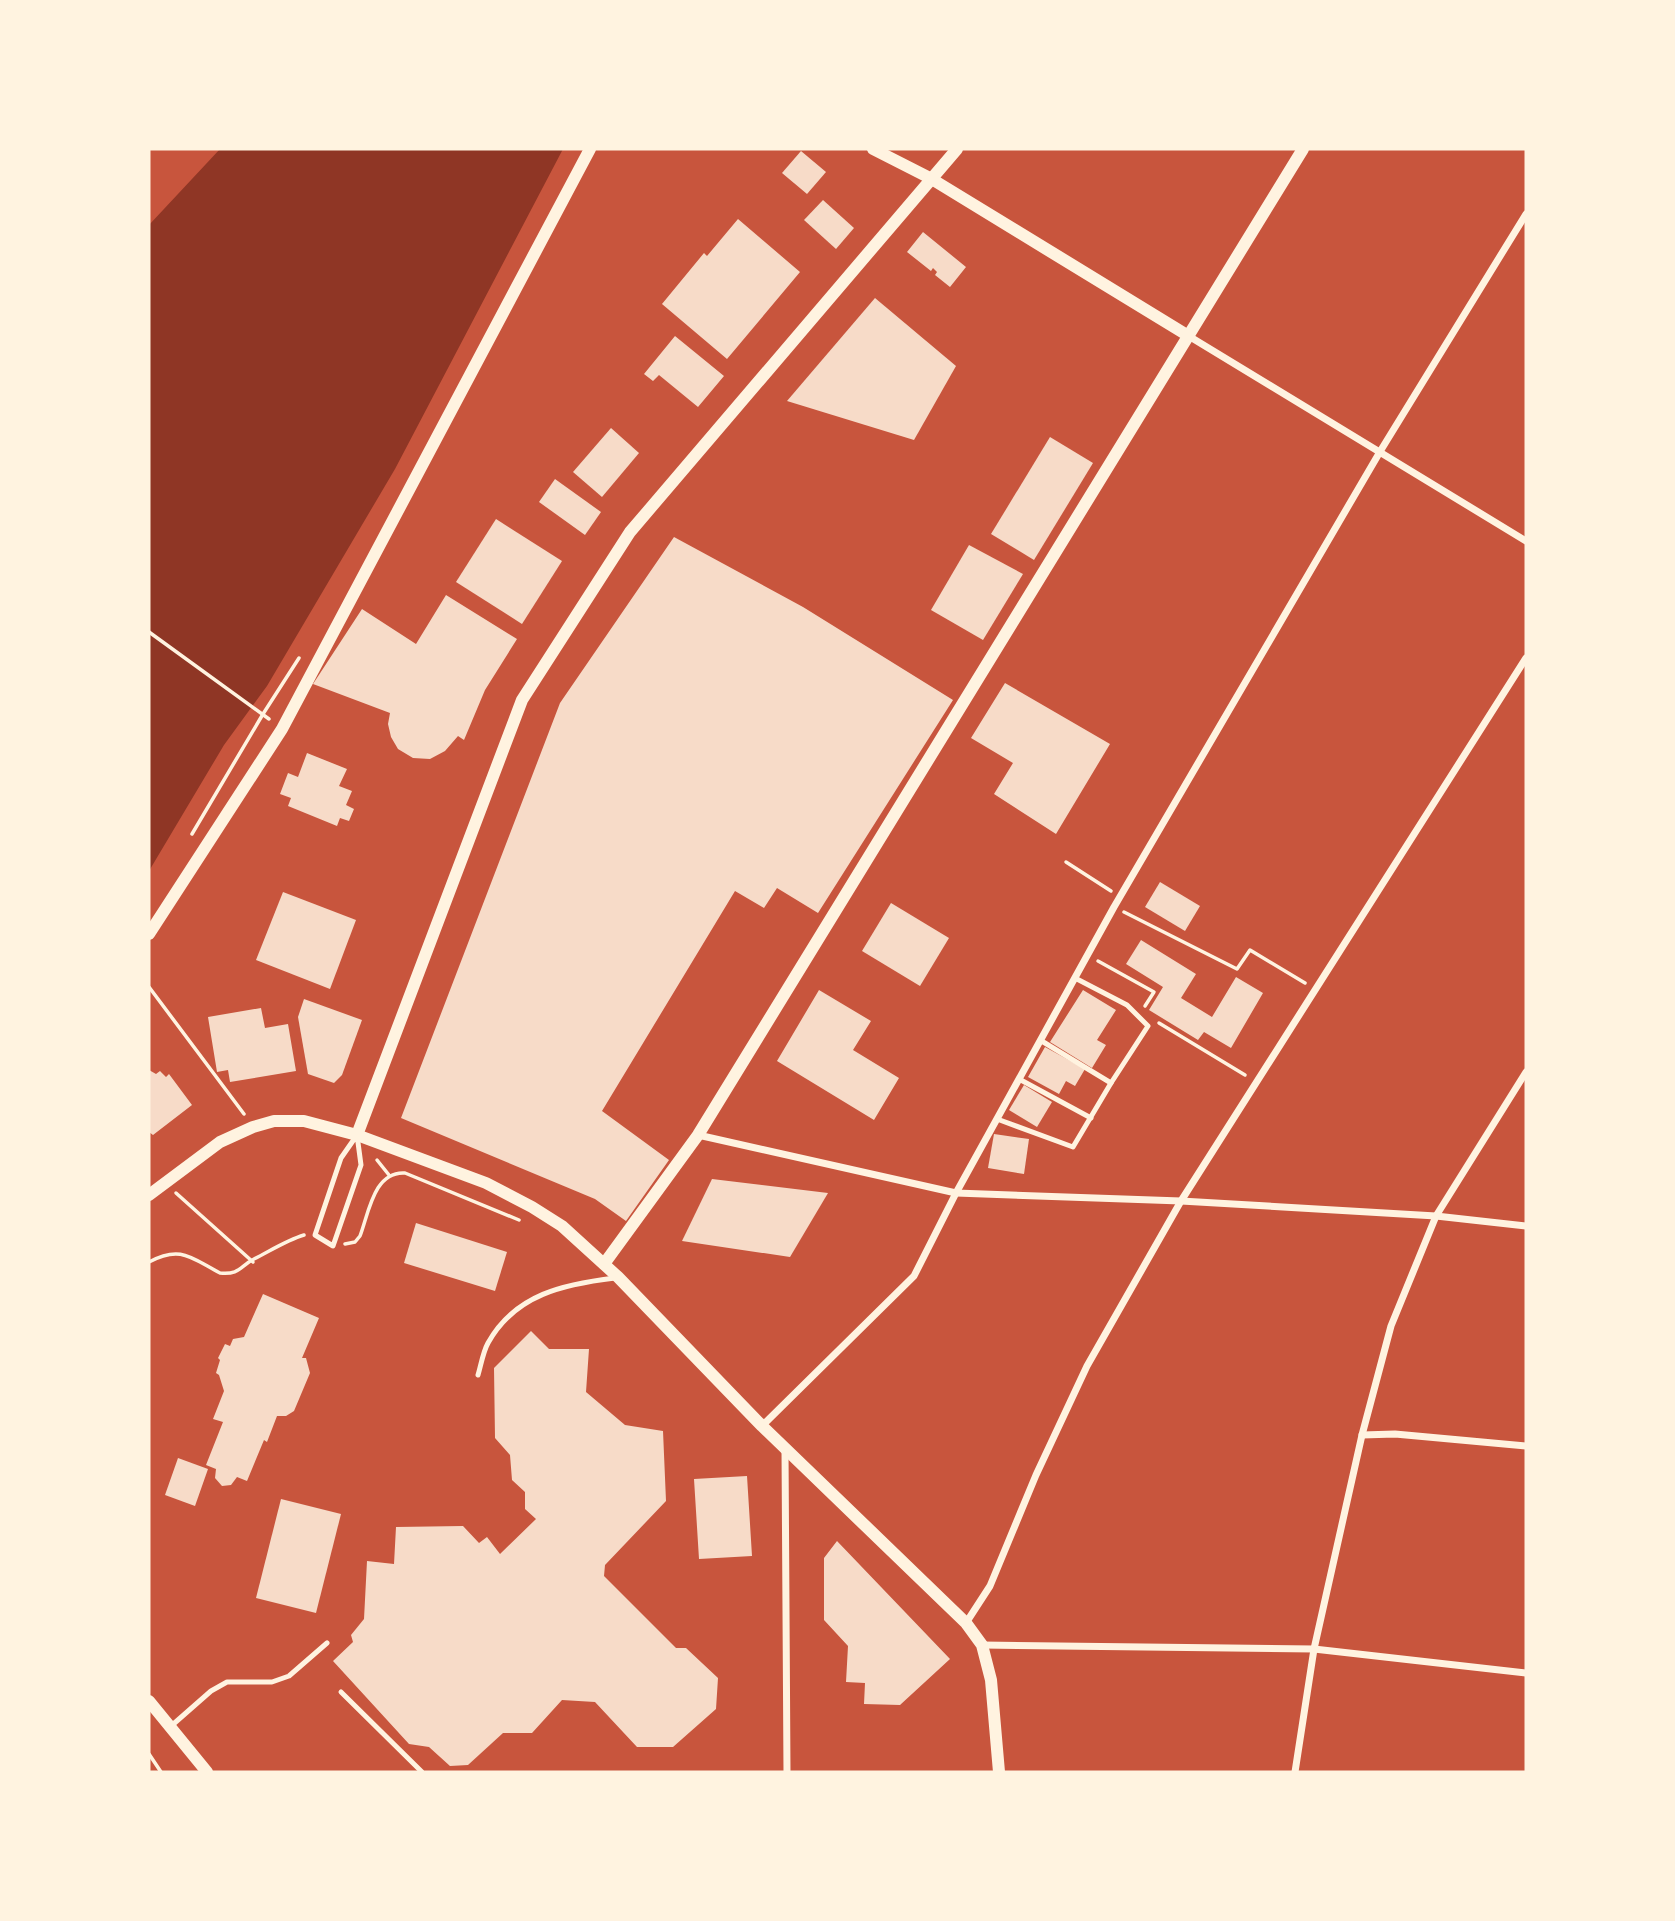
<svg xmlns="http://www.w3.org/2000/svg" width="1675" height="1921" font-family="Mulish,sans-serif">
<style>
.water{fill:#8f3625}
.building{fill:#f7dbc8}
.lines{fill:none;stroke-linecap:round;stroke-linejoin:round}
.path{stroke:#fff3e0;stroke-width:3.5}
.service{stroke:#fff3e0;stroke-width:5}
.minor{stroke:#fff3e0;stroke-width:7}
.tertiary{stroke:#fff3e0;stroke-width:12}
</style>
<rect width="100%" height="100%" fill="#c8553d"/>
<path class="water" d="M 220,149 L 563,149 L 395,469 L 267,686 L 224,745 L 149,871 L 149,225 Z"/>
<g class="building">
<path d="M 801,151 L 826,172 L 807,194 L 782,173 Z"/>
<path d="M 823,200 L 854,228 L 836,249 L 804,220 Z"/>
<path d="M 738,219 L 800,272 L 727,359 L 662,304 L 704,253 L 707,256 Z"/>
<path d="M 923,232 L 966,267 L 950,287 L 935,275 L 937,272 L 933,268 L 931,271 L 907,252 Z"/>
<path d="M 875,298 L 956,366 L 914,440 L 787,401 Z"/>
<path d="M 675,336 L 724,376 L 698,407 L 659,375 L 653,381 L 644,374 Z"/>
<path d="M 611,428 L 639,453 L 602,497 L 573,472 Z"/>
<path d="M 1050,437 L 1093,463 L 1034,560 L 991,534 Z"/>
<path d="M 555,479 L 601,512 L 585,535 L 539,502 Z"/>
<path d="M 496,519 L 562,561 L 522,624 L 456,582 Z"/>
<path d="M 674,537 L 803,607 L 953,700 L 818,913 L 777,888 L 764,908 L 735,891 L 602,1111 L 669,1160 L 626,1221 L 595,1199 L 401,1118 L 560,703 Z"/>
<path d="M 969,545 L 1023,574 L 983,640 L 931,610 Z"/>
<path d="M 446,595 L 517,639 L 485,690 L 464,740 L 458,736 L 445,751 L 430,759 L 413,758 L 398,749 L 391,737 L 388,724 L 390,713 L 313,684 L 362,609 L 416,644 Z"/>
<path d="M 1005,683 L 1110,744 L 1056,834 L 994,794 L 1013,763 L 971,738 Z"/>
<path d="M 307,753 L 347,769 L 339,786 L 352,791 L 346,805 L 354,809 L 349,821 L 340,818 L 337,826 L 288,806 L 291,798 L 280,794 L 288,773 L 298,777 Z"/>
<path d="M 1160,882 L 1200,906 L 1185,931 L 1145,907 Z"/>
<path d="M 283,892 L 356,920 L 330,989 L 256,960 Z"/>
<path d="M 891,903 L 949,938 L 920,986 L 862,951 Z"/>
<path d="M 1141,940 L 1196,974 L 1181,998 L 1212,1017 L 1236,977 L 1263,993 L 1231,1048 L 1204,1032 L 1198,1040 L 1149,1010 L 1163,987 L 1126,964 Z"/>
<path d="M 819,990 L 871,1021 L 853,1050 L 899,1078 L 874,1120 L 777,1061 Z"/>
<path d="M 1083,990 L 1116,1010 L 1097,1040 L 1106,1045 L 1092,1068 L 1050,1042 Z"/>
<path d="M 304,999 L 362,1020 L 342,1075 L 334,1083 L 308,1074 L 298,1017 Z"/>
<path d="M 261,1008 L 265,1028 L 288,1024 L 296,1071 L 230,1082 L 228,1070 L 217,1072 L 208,1017 Z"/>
<path d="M 1045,1047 L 1085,1069 L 1075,1086 L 1066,1081 L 1059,1094 L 1028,1077 Z"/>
<path d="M 149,1070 L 156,1074 L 160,1071 L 166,1077 L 169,1074 L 192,1105 L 153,1135 L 149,1132 Z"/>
<path d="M 1024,1085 L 1052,1102 L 1037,1127 L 1009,1110 Z"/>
<path d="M 994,1134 L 1029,1139 L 1024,1174 L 988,1168 Z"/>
<path d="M 712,1179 L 828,1193 L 790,1257 L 682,1241 Z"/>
<path d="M 416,1223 L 507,1252 L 495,1291 L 404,1263 Z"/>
<path d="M 263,1294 L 319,1318 L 302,1358 L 306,1358 L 310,1373 L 294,1411 L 286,1416 L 277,1416 L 267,1442 L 264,1440 L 247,1481 L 237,1477 L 231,1485 L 222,1486 L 215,1478 L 216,1469 L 206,1465 L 223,1422 L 213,1419 L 224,1391 L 219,1375 L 216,1373 L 220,1360 L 218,1358 L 225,1344 L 230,1346 L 233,1339 L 244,1337 Z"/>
<path d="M 531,1331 L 549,1349 L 589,1349 L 586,1392 L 625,1425 L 663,1431 L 666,1501 L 605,1565 L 604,1576 L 676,1648 L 686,1648 L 718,1678 L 716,1709 L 673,1747 L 637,1747 L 595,1702 L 562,1700 L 532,1733 L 503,1733 L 468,1765 L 450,1766 L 429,1747 L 409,1744 L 333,1661 L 353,1642 L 351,1635 L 364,1619 L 367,1561 L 394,1564 L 396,1527 L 463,1526 L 479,1543 L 487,1537 L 500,1554 L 536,1519 L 525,1509 L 525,1492 L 512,1480 L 510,1455 L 495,1438 L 494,1368 Z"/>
<path d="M 178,1458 L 208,1469 L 195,1506 L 165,1495 Z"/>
<path d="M 747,1476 L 752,1556 L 699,1559 L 694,1479 Z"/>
<path d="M 281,1499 L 341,1514 L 316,1613 L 256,1598 Z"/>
<path d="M 837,1541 L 950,1659 L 900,1705 L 864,1704 L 865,1683 L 846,1682 L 848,1646 L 824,1620 L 824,1558 Z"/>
</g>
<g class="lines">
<g class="path">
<path d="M 149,632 L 269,719"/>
<path d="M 192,834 L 263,714 L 299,658"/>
<path d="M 1066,862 L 1111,891"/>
<path d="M 1124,912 L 1237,969 L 1250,950 L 1305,983"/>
<path d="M 1098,961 L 1154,992 L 1145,1006"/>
<path d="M 149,987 L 244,1114"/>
<path d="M 1159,1023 L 1245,1075"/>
<path d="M 377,1160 L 389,1175"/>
<path d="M 176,1193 L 253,1262"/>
<path d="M 345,1244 L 355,1242 L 360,1236 C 369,1212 374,1171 405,1173 L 519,1220"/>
<path d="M 149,1262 C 181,1245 191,1258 220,1273 C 240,1275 240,1266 254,1259 C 270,1251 287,1240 304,1235"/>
<path d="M 149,1754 L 161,1772"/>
</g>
<g class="service">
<path d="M 1040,1040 L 1111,1083 L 1148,1026 L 1127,1005 L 1075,978"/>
<path d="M 1019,1079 L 1091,1118"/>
<path d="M 997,1119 L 1073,1147 L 1111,1083"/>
<path d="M 357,1135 L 361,1165 L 333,1246 L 315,1235 L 341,1158 Z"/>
<path d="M 478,1375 C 481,1365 483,1352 488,1343 C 515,1294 565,1284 615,1278"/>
<path d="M 341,1692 L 422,1772"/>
<path d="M 170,1727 L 211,1691 L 227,1682 L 272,1682 L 289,1676 L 327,1643"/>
</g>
<g class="minor">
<path d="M 1187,335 L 1526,541"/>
<path d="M 698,1135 L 956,1193 L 1181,1201 L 1436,1216 L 1526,1226"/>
<path d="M 762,1426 L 914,1276 L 956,1193 L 1114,907 L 1381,450 L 1526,214"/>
<path d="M 1362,1435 L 1395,1434 L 1526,1446"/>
<path d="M 785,1449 L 787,1772"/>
<path d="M 966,1623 L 990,1586 L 1036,1475 L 1087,1366 L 1181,1201 L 1526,658"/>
<path d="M 982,1645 L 1314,1649 L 1526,1673"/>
<path d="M 1295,1772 L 1314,1649 L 1362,1435 L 1391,1326 L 1436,1216 L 1526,1072"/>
</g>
<g class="tertiary">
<path d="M 873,149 L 930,178 L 1187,335"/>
<path d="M 149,934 L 282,729 L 590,149"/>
<path d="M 357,1135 L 522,700 L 630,532 L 957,149"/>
<path d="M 149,1195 L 220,1142 L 253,1127 L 274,1121 L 304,1121 L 357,1135 L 486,1183 L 532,1207 L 562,1226 L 618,1277 L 762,1426 L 966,1623 L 982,1645 L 991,1680 L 999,1772"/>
<path d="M 604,1264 L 698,1135 L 1303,149"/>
<path d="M 149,1701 L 207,1772"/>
</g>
</g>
<rect width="1675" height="1921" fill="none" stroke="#fff3e0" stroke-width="301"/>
</svg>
